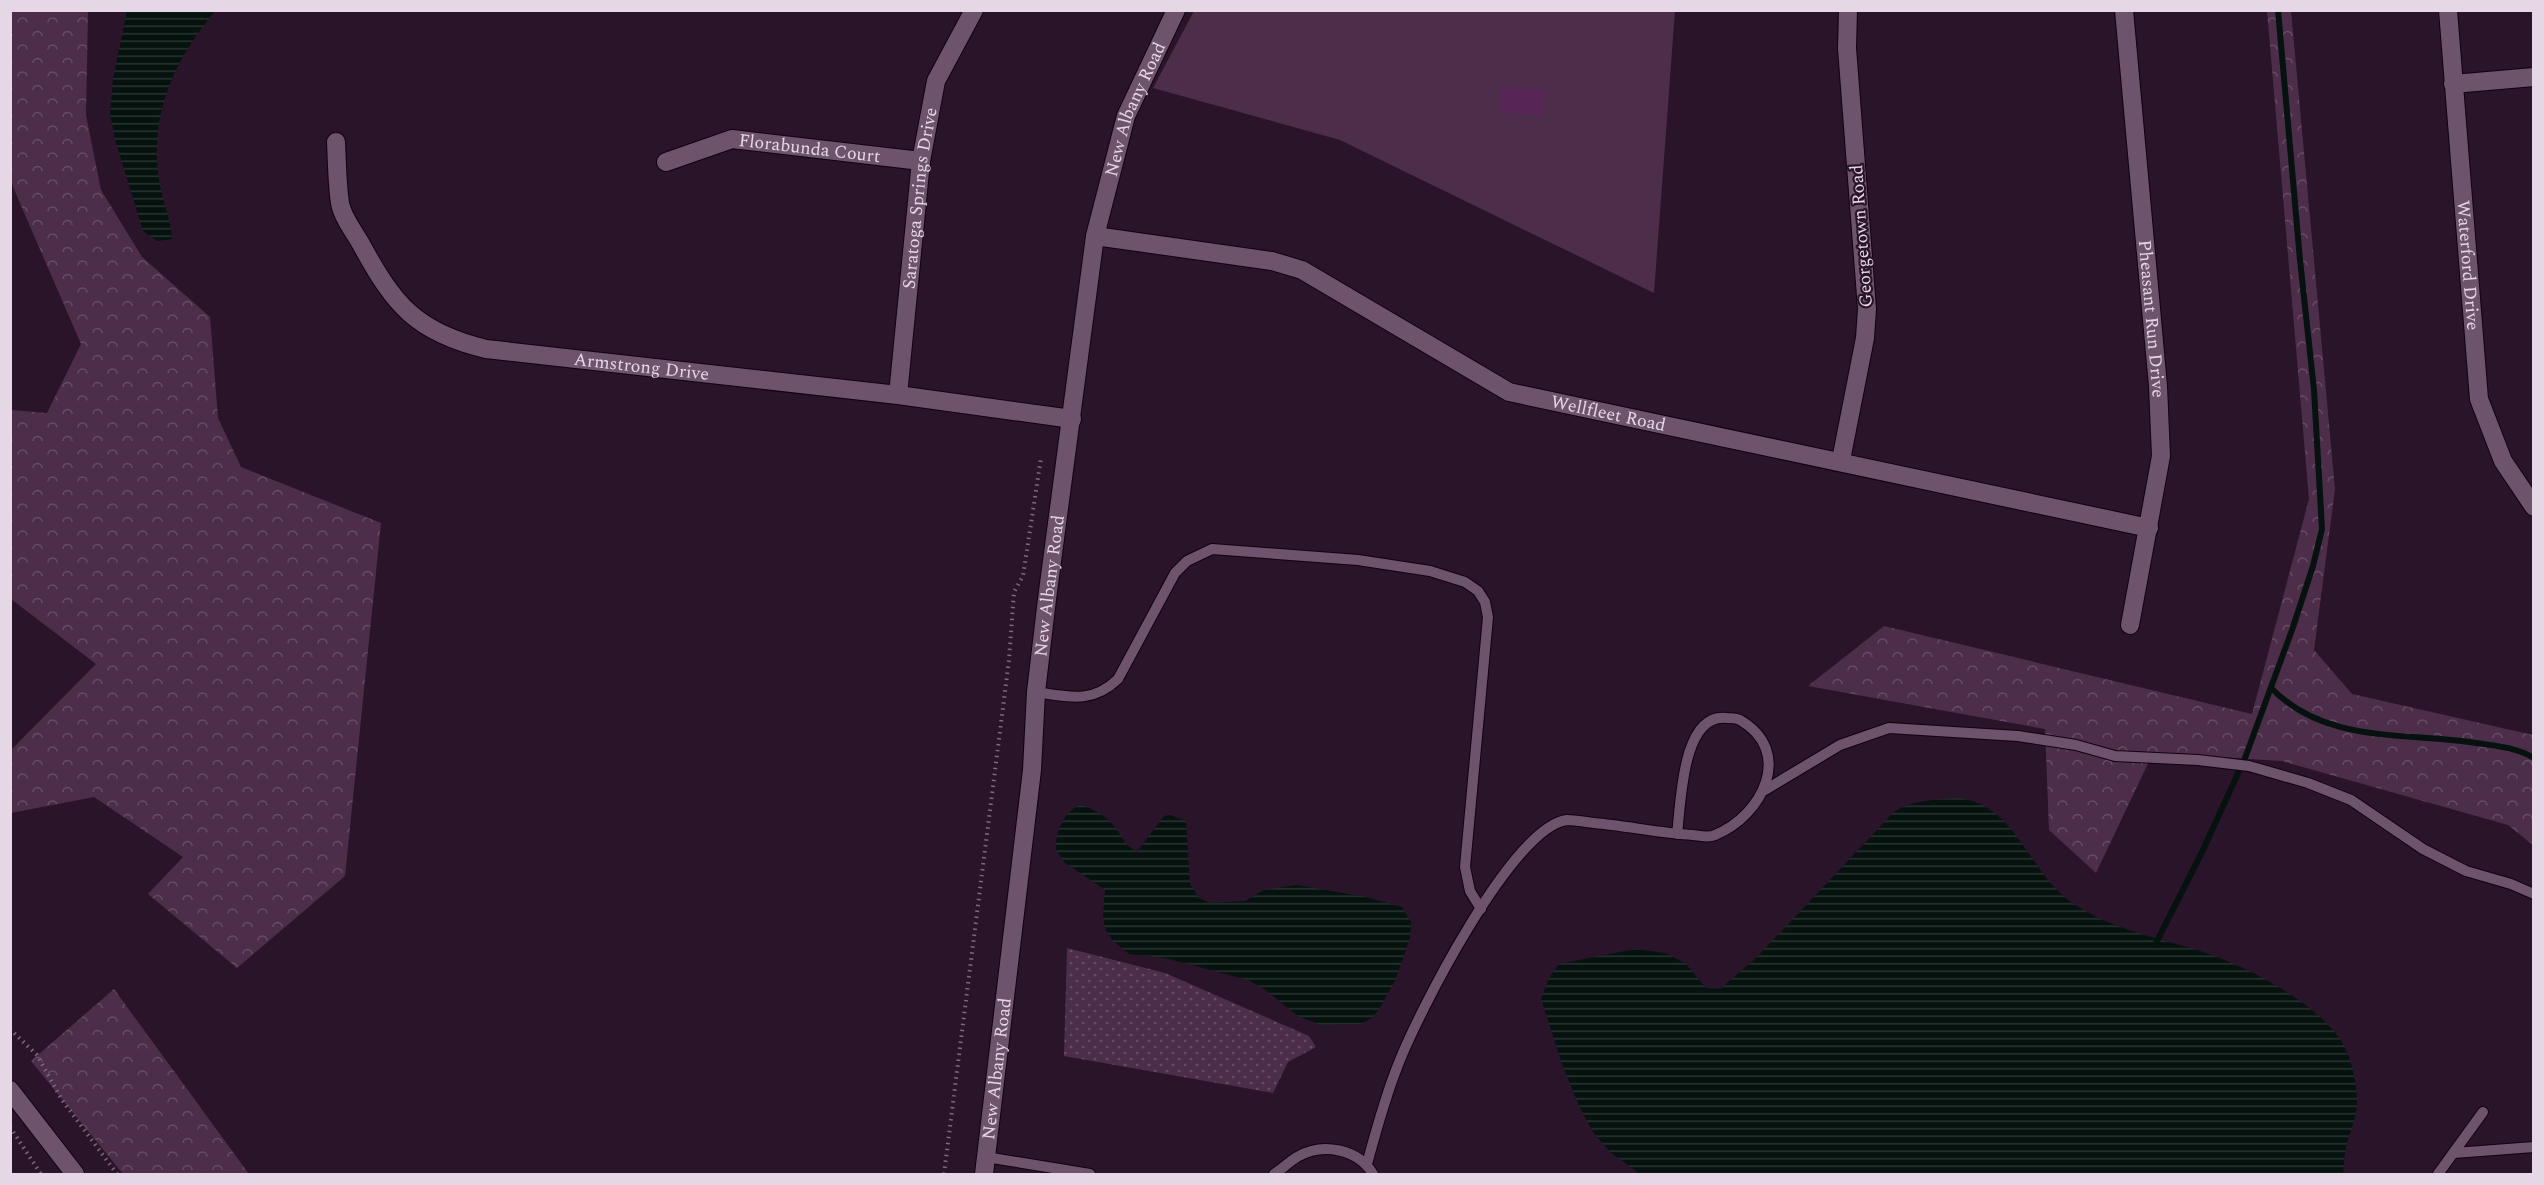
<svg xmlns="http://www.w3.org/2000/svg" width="2544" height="1185" font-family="Spectral,serif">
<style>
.grass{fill:url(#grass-dots)}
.forest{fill:url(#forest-crowns)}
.park{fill:#4c2e4b}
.water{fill:url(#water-rules)}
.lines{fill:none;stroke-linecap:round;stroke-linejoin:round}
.stream{stroke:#05120e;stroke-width:6}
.building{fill:#582557}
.service-casing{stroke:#110211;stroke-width:12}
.minor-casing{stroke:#110211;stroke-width:20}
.tertiary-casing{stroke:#110211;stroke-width:20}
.secondary-casing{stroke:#110211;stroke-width:20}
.path{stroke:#7d6a7c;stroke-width:4;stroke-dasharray:1.5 4.5;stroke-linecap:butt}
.service{stroke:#6d546c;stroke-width:10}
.minor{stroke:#6d546c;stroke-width:18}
.tertiary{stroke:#6d546c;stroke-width:18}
.secondary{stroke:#6d546c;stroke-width:18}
.labels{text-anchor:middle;stroke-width:4.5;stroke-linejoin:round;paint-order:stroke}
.street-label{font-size:18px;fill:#e6d7e5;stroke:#291429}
</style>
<defs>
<pattern id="grass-dots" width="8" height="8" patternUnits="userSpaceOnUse" patternTransform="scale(1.5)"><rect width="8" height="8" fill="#4c2e4b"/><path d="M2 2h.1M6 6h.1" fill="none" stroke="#664c65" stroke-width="1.8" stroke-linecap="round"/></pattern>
<pattern id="forest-crowns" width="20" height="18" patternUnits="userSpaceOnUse" patternTransform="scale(1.5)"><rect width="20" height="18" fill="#4c2e4b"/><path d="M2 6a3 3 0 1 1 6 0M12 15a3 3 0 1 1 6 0" fill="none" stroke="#664c65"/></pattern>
<pattern id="water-rules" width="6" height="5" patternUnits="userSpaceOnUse" patternTransform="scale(1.5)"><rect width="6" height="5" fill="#05120e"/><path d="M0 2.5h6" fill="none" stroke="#293431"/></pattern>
</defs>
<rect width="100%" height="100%" fill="#291429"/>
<path class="grass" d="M 1067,948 L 1165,973 L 1309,1036 L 1316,1047 L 1288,1062 L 1273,1093 L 1064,1056 Z"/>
<g class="forest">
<path d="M 11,10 L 88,11 L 86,115 L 101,190 L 142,257 L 210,317 L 218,418 L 241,467 L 381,523 L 345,876 L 237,968 L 148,894 L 183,857 L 94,797 L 11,813 L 11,750 L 96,664 L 11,599 L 11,410 L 47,413 L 81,344 L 13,187 L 10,173 Z"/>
<path d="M 2267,11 L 2291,11 L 2335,489 L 2314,650 L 2352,694 L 2533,735 L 2533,845 L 2508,825 L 2282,761 L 2153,753 L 2096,873 L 2049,830 L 2045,729 L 1808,686 L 1884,626 L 2252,714 L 2309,499 Z"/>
<path d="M 114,989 L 249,1174 L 123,1174 L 31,1061 Z"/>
</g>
<path class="park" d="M 1194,11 L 1675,11 L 1654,293 L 1340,140 L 1153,88 Z"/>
<g class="water">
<path d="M 127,11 L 215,11 C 174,61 149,114 159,180 C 162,200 171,219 172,239 L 157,241 L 143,231 L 116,143 L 110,114 L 113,79 Z"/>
<path d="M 1961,798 C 2018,808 2028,872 2071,902 C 2108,928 2154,937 2197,950 C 2245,965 2314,1000 2342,1042 C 2352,1058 2357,1085 2357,1103 C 2357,1117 2349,1134 2346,1147 C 2344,1156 2344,1166 2343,1174 L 1640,1174 L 1610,1152 L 1593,1132 L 1580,1108 L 1563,1067 L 1541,999 L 1549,978 L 1559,964 L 1635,949 L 1666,953 L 1686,964 L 1706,988 L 1720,989 L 1755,959 L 1894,812 C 1911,800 1940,799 1961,798 Z"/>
<path d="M 1081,805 C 1094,809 1106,816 1114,826 C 1122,836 1125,846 1137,852 L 1164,816 L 1170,815 L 1186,821 L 1190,884 L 1199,898 L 1205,901 L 1211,903 L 1245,901 L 1264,890 L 1297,885 L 1366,897 L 1402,907 L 1411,922 L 1410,938 L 1395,981 L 1379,1009 L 1372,1018 L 1360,1024 L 1321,1025 L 1298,1016 L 1264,989 L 1248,980 L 1165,958 L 1129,954 L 1112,940 L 1105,928 L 1103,915 L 1105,890 L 1064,862 L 1056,850 C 1054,834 1065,809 1081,805 Z"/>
</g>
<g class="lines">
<g class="stream">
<path d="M 2271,688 C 2326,744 2404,732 2476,743 C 2496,746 2516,747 2534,758"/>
<path d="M 2155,945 L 2203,850 L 2245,758 L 2292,630 L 2313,566 L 2322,529 L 2314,390 L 2300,260 L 2278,10"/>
</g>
</g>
<path class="building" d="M 1502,87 L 1545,91 L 1543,116 L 1500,112 Z"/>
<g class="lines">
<g class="service-casing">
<g id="service">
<path d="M 1036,692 C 1069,697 1092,704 1118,679 L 1175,573 L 1187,561 L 1212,549 L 1358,560 L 1430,571 L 1465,582 L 1478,591 L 1485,602 L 1488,617 L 1465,867 L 1470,891 L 1481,909"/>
<path d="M 1765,790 L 1840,745 L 1889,728 L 2018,736 L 2076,745 L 2115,756 L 2198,760 L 2249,766 L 2308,783 L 2351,800 L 2423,849 L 2466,871 L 2511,884 L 2534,894"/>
<path d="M 2454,1153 L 2534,1147"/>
<path d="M 986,1157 L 1090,1174"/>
<path d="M 1367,1164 C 1376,1131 1385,1097 1398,1065 C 1417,1015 1513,826 1567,820 C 1575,820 1585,822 1594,823 C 1627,826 1660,833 1693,835 C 1700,836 1709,838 1715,835 C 1762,816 1795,752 1740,720 C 1736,718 1732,718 1727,718 C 1682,712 1681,802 1677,834"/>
<path d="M 1274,1174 C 1282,1169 1289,1162 1297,1157 C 1323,1142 1358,1149 1373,1174"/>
<path d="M 2438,1174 L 2483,1112"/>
</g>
</g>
<g class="minor-casing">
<g id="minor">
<path id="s1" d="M 2124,10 L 2158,386 L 2161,456 L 2130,625"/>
<path id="s2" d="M 2448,10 L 2479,399 L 2503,461 L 2534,507"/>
<path d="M 2453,84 L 2534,77"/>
<path id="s3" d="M 336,142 C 337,162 337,183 340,203 C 342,216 354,232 361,244 C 394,305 416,332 486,349 L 898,395 L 1072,419"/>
<path id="s4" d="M 666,162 L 732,139 L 921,161"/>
<path id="s5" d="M 1095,236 L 1272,261 L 1302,270 L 1509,392 L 2149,528"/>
<path id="s6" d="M 898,395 L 921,161 L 936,81 L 974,10"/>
<path d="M 1841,460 L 1865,338 L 1867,309 L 1847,48 L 1848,10"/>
</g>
</g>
<g class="tertiary-casing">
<g id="tertiary">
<path id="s7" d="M 984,1174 L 1032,770 L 1036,692 L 1047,599 L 1095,236 L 1126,116 L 1176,10"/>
</g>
</g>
<g class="secondary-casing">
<path id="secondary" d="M 10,1090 L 75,1174"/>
</g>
<g class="path">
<path d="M 10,1029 L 37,1055 L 62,1100 L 117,1174"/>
<path d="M 10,1127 L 41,1174"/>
<path d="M 944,1174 L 1009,660 L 1014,592 L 1023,576 L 1041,458"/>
</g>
<use href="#service" class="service"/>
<use href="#minor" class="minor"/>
<use href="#tertiary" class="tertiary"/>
<use href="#secondary" class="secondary"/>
</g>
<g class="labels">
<g class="street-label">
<text dy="6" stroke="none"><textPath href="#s7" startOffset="1078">New Albany Road</textPath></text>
<text dy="6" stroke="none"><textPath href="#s4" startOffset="148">Florabunda Court</textPath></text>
<text dy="6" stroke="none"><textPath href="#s6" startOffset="198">Saratoga Springs Drive</textPath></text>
<text transform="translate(1861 236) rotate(-94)" y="6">Georgetown Road</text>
<text dy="6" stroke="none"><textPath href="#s2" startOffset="256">Waterford Drive</textPath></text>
<text dy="6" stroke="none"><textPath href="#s1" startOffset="310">Pheasant Run Drive</textPath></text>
<text dy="6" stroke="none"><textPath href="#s3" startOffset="434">Armstrong Drive</textPath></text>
<text dy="6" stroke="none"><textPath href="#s5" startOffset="552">Wellfleet Road</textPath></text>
<text dy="6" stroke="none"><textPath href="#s7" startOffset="592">New Albany Road</textPath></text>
<text dy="6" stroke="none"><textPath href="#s7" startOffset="106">New Albany Road</textPath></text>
</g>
</g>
<rect width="2544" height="1185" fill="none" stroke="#e6d7e5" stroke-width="24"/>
</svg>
